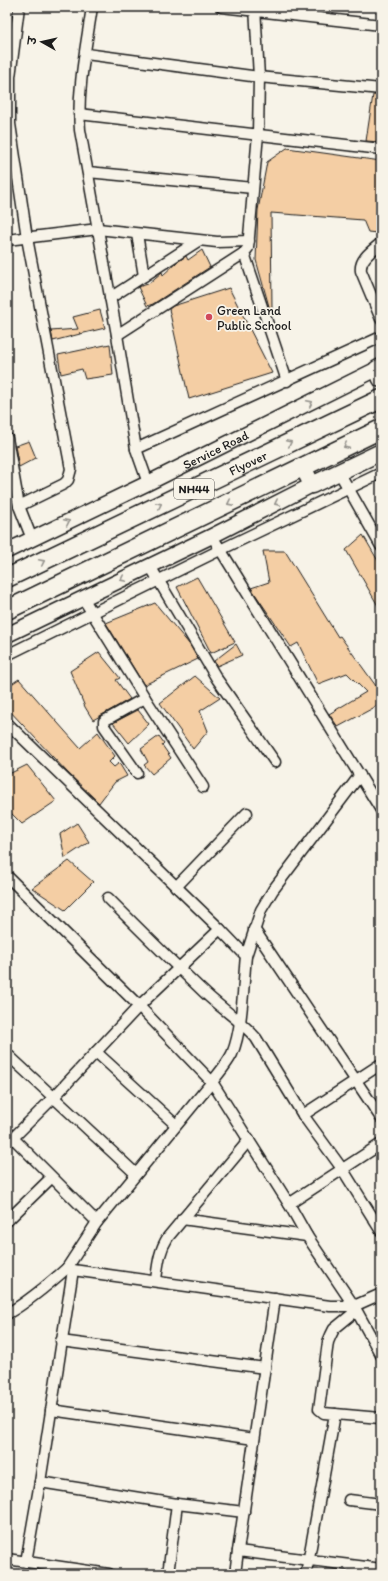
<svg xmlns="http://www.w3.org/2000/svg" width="388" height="1581" font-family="Itim,'Playpen Sans Deva',sans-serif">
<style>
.building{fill:#f4cea4;stroke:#1c1c1c}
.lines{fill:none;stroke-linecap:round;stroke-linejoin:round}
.street-casing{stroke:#1c1c1c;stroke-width:13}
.secondary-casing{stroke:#1c1c1c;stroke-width:17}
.primary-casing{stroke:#1c1c1c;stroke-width:19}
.highway-casing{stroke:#1c1c1c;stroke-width:21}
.street{stroke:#f7f3e8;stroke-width:10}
.secondary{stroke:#f7f3e8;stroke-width:14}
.primary{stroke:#f7f3e8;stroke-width:16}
.highway{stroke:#f7f3e8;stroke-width:18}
.oneway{stroke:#94928c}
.poi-dot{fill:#d1495b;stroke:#f7f3e8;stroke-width:1.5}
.labels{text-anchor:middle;stroke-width:3.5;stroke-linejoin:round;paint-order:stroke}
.shield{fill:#f7f3e8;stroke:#5e5c59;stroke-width:1}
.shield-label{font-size:12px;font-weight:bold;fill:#1c1c1c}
.poi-label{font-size:13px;fill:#1c1c1c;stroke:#f7f3e8;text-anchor:start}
.street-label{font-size:13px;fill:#1c1c1c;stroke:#f7f3e8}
</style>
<rect width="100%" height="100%" fill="#f7f3e8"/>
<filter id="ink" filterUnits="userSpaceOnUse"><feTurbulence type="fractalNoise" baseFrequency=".025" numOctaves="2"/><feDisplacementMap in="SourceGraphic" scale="8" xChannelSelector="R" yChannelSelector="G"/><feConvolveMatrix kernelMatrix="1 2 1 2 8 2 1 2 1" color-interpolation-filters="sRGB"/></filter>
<g filter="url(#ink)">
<g class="building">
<path d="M 373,95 L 381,96 L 381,142 L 366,141 Z"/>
<path d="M 287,148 L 381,161 L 381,183 L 377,233 L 368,232 L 363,220 L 271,213 L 272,310 L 270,310 L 256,260 L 258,210 L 267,162 Z"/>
<path d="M 202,250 L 210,267 L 153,304 L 147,306 L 138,287 L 148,284 L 162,272 L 163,275 L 176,263 L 186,256 L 188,260 Z"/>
<path d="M 229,288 L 272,373 L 189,399 L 169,309 L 173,306 Z"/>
<path d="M 100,310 L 105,328 L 80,334 L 80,332 L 80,334 L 53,341 L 51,331 L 78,329 L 73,317 Z"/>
<path d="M 110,344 L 113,375 L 85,379 L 82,369 L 61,374 L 58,355 Z"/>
<path d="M 29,441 L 36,458 L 19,467 L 15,446 Z"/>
<path d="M 363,535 L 381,566 L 381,611 L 346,550 Z"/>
<path d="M 263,551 L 285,551 L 338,637 L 340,636 L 381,693 L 381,698 L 375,707 L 338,727 L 329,714 L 366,692 L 347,673 L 318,684 L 298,643 L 291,647 L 251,588 L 269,582 Z"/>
<path d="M 197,577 L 235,642 L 211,653 L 177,587 Z"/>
<path d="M 155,603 L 190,645 L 198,659 L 144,685 L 106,623 Z"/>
<path d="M 236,644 L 242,655 L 217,666 L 214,661 Z"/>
<path d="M 99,652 L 120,678 L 116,680 L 130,699 L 93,720 L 85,707 L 70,671 Z"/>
<path d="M 195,676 L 220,698 L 200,711 L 208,731 L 193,749 L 160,703 Z"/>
<path d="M 19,679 L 80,748 L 98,732 L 112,752 L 115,756 L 109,762 L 114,767 L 119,763 L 127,776 L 115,782 L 99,803 L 67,772 L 7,708 L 7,687 Z"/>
<path d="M 138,710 L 149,724 L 129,743 L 113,723 Z"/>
<path d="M 159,736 L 164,743 L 162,745 L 171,758 L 152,774 L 144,765 L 148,762 L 141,749 Z"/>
<path d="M 27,765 L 56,801 L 22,824 L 7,809 L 7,775 Z"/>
<path d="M 77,823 L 89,842 L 65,858 L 60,834 Z"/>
<path d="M 69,861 L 93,882 L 65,910 L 32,888 Z"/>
</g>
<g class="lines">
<g class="street-casing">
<g id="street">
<path d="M 92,7 C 86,47 77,90 80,130 L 117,335 L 136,449 L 148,483"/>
<path d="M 221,7 L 381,25"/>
<path d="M 86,54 L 259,77 L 381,89"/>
<path d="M 79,114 L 381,149"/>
<path d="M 88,172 L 253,188"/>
<path d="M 137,234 L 144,276"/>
<path d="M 7,240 L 98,229 L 217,242 L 249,241"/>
<path d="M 381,243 C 373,250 359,259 361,271 L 381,319"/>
<path d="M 244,253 L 287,381"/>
<path d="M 110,298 L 198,241"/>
<path d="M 117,335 L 244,253 L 248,248 L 258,134 L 259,77 L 255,7"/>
<path d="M 7,438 L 19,506 L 32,539"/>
<path d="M 136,449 L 381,337"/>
<path d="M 339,472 L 381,546"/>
<path d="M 19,506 L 64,484 L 68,480 L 71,469 L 27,238 L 10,124 L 10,77 L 19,7"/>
<path d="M 212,536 L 381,810"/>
<path d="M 150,566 L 217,679 L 275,762"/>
<path d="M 83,598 L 145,698 L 203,787"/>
<path d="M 7,655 L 220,550 L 381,473"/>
<path d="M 7,723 L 220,929 L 139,1006 L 212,1082 L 289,1204"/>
<path d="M 137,773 L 104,726 L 104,721 L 145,698"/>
<path d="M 7,876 L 139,1006 L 54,1097 L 13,1138 L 97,1222 L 67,1268"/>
<path d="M 176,887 L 247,813"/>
<path d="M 108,898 C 140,930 172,962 206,994 C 222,1009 241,1021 256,1038 L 303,1115 L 343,1170 L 381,1231"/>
<path d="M 254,929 L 381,1118"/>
<path d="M 246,956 L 261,910 L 273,890 L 360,775"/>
<path d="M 96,1052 L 176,1125"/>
<path d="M 7,1054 L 136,1174"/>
<path d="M 303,1115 L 381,1064"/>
<path d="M 381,1144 L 289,1204 L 307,1236 L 354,1306 L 381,1355"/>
<path d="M 182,1219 L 307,1236"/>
<path d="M 7,1221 L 51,1178"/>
<path d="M 97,1222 L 212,1082 C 219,1073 227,1064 232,1054 C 243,1028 243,984 246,956 L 220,929"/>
<path d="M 73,1270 L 40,1482 L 177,1504 L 244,1512"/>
<path d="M 156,1280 C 158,1264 159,1251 168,1237 L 249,1140"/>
<path d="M 275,1298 L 238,1551 L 366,1567 L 365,1574"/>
<path d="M 7,1314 C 29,1301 48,1285 67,1268 L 73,1270 L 330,1306 L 354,1306 L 381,1294"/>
<path d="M 61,1341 L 265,1368"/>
<path d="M 51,1410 L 254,1439"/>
<path d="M 335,1414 L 380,1418"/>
<path d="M 349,1500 L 381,1504"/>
<path d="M 7,1559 L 109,1574"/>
<path d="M 26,1562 L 40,1482"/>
<path d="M 366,1567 L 381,1569"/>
<path d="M 168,1574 L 177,1504"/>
<path d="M 235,1574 L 238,1551"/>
<path d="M 306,1574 L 335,1414 L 324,1413 L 319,1409 L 328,1342 L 331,1335 L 334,1329 L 356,1311"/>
</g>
</g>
<g class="secondary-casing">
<g id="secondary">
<path id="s1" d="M 7,551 L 148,483 L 377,369"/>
<path d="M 7,635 L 212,536 L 312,485"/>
</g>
</g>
<g class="primary-casing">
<g id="primary">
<path d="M 381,367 L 377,369 L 381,379"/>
<path d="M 303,467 L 312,485 L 381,452"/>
</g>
</g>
<g class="highway-casing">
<g id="highway">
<path id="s2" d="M 7,578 L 381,399"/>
<path d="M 7,610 L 381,429"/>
</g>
</g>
<use href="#street" class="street"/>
<use href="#secondary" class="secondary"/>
<use href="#primary" class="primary"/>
<use href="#highway" class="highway"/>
</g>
<defs><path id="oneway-chevron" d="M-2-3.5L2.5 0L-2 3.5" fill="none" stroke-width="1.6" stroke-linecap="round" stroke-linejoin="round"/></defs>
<g class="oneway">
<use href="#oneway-chevron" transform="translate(310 403) rotate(-26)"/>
<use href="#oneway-chevron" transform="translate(289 443) rotate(-26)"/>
<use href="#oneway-chevron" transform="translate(346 446) rotate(154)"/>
<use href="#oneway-chevron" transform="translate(230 503) rotate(154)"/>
<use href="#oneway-chevron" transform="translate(277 503) rotate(153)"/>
<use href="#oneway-chevron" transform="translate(159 505) rotate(-26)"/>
<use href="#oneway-chevron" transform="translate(67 522) rotate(-26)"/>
<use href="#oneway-chevron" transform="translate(42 562) rotate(-26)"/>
<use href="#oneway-chevron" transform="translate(123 579) rotate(154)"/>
</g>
</g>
<circle class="poi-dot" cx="209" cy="317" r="4"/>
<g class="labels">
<rect class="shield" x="174" y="479" width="40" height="20" rx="3"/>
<g class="shield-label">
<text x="194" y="493">NH44</text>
</g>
<g class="poi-label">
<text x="217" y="315">Green Land<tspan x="217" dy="15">Public School</tspan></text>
</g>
<g class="street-label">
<text dy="5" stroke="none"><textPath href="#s1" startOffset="232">Service Road</textPath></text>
<text dy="5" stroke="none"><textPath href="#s2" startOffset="267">Flyover</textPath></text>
</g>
</g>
<rect width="388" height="1581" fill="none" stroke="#f7f3e8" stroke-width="24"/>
<rect x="12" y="12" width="364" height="1557" fill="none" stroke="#1c1c1c" stroke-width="1.5" filter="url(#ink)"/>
<g transform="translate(42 42) rotate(278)" stroke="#f7f3e8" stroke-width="3" paint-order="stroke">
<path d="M0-3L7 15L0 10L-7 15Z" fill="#1c1c1c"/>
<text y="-6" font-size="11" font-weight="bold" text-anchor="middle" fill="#1c1c1c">उ</text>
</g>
</svg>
